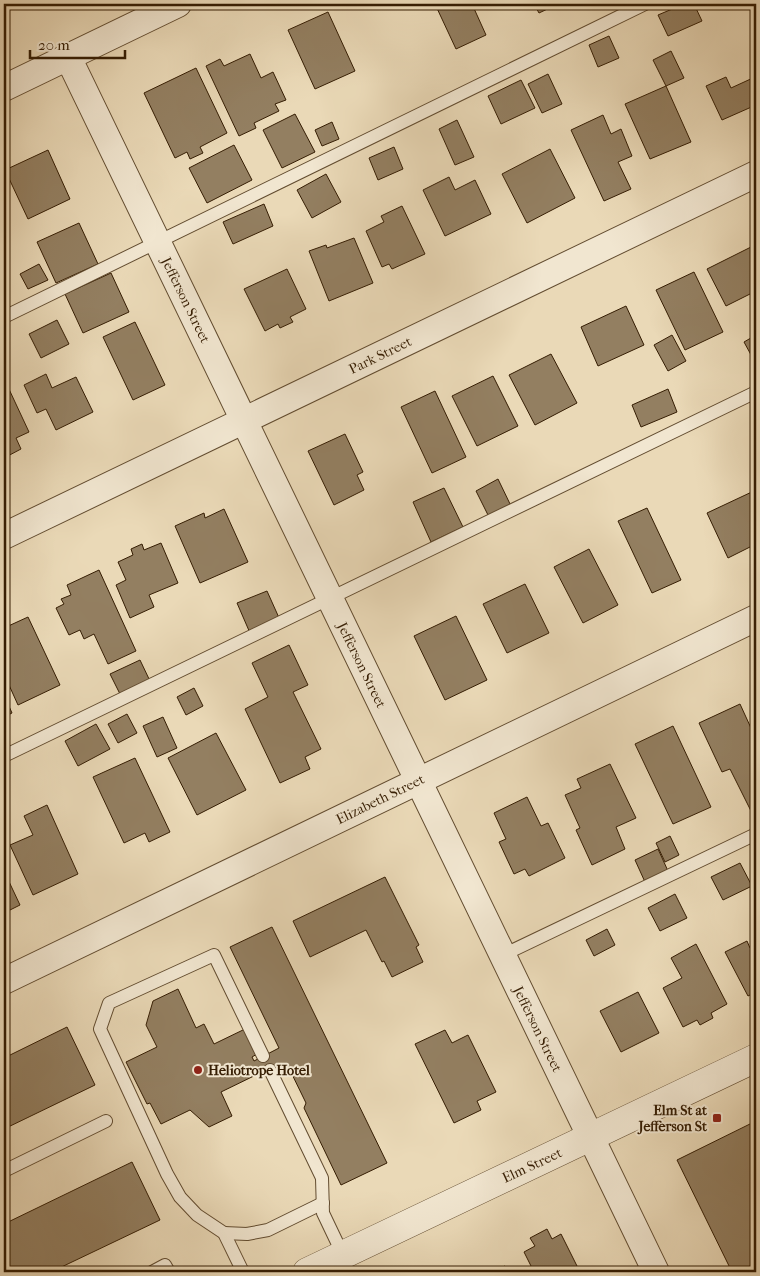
<svg xmlns="http://www.w3.org/2000/svg" width="760" height="1276" font-family="'IM FELL French Canon',serif">
<style>
.building{fill:#937f61;stroke:#351d03}
.lines{fill:none;stroke-linecap:round;stroke-linejoin:round}
.service-casing{stroke:#624c30;stroke-width:14}
.minor-casing{stroke:#624c30;stroke-width:28}
.tertiary-casing{stroke:#624c30;stroke-width:29}
.service{stroke:#f1e6d0;stroke-width:12}
.minor{stroke:#f1e6d0;stroke-width:26}
.tertiary{stroke:#f1e6d0;stroke-width:28}
.poi-dot{fill:#8f2418;stroke:#f1e6d0;stroke-width:2}
.labels{text-anchor:middle;stroke-width:4;stroke-linejoin:round;paint-order:stroke}
.street-label{font-size:14px;fill:#351d03;stroke:#f1e6d0}
.poi-label{font-size:14px;font-weight:bold;fill:#351d03;stroke:#f1e6d0;text-anchor:start}
</style>
<rect width="100%" height="100%" fill="#ead9b7"/>
<filter id="stains"><feTurbulence type="fractalNoise" baseFrequency=".004" numOctaves="4"/><feColorMatrix values="0 0 0 0 .2 0 0 0 0 .09 0 0 0 0 .02 0 0 0 .5 -.17"/></filter>
<radialGradient id="worn" r=".72"><stop offset=".6" stop-color="#630" stop-opacity="0"/><stop offset="1" stop-color="#630" stop-opacity=".3"/></radialGradient>
<g class="building">
<path d="M 435,4 L 472,4 L 486,35 L 456,49 Z"/>
<path d="M 534,4 L 558,4 L 539,13 Z"/>
<path d="M 684,4 L 694,4 L 702,21 L 668,36 L 658,15 Z"/>
<path d="M 328,12 L 355,71 L 315,89 L 288,30 Z"/>
<path d="M 609,36 L 619,58 L 598,67 L 589,45 Z"/>
<path d="M 671,51 L 684,78 L 666,86 L 653,60 Z"/>
<path d="M 250,54 L 261,78 L 273,72 L 286,100 L 275,104 L 279,111 L 254,123 L 256,128 L 239,136 L 206,66 L 220,59 L 224,66 Z"/>
<path d="M 196,68 L 227,133 L 200,147 L 203,153 L 190,159 L 187,152 L 175,158 L 144,93 Z"/>
<path d="M 548,74 L 562,104 L 542,113 L 528,84 Z"/>
<path d="M 726,77 L 731,88 L 755,77 L 756,80 L 756,105 L 722,120 L 706,86 Z"/>
<path d="M 521,80 L 535,108 L 501,124 L 488,96 Z"/>
<path d="M 666,86 L 691,142 L 650,159 L 625,104 Z"/>
<path d="M 295,114 L 315,152 L 282,168 L 263,130 Z"/>
<path d="M 603,115 L 611,134 L 621,129 L 632,156 L 618,162 L 631,189 L 604,201 L 571,130 Z"/>
<path d="M 457,120 L 474,157 L 455,165 L 439,129 Z"/>
<path d="M 332,122 L 339,139 L 322,146 L 315,130 Z"/>
<path d="M 234,145 L 252,180 L 207,203 L 189,168 Z"/>
<path d="M 394,147 L 403,169 L 378,180 L 369,158 Z"/>
<path d="M 550,149 L 575,198 L 527,223 L 502,174 Z"/>
<path d="M 48,150 L 70,199 L 28,219 L 5,170 Z"/>
<path d="M 326,174 L 341,202 L 312,218 L 297,190 Z"/>
<path d="M 449,177 L 455,190 L 475,180 L 491,214 L 445,236 L 423,190 Z"/>
<path d="M 264,204 L 273,226 L 233,244 L 223,222 Z"/>
<path d="M 402,206 L 425,254 L 392,269 L 389,264 L 382,267 L 366,231 L 384,222 L 381,216 Z"/>
<path d="M 79,223 L 98,264 L 56,283 L 37,242 Z"/>
<path d="M 354,238 L 373,283 L 329,301 L 309,251 L 326,245 L 327,248 Z"/>
<path d="M 751,247 L 756,257 L 756,291 L 726,306 L 707,269 Z"/>
<path d="M 39,264 L 48,280 L 28,289 L 20,274 Z"/>
<path d="M 287,269 L 306,309 L 290,317 L 293,322 L 280,328 L 278,324 L 265,331 L 244,289 Z"/>
<path d="M 694,272 L 723,332 L 685,350 L 656,290 Z"/>
<path d="M 111,273 L 129,312 L 83,333 L 65,294 Z"/>
<path d="M 626,306 L 644,345 L 598,366 L 581,327 Z"/>
<path d="M 57,320 L 69,344 L 41,358 L 29,334 Z"/>
<path d="M 135,322 L 165,385 L 133,400 L 103,337 Z"/>
<path d="M 672,335 L 686,361 L 668,371 L 654,345 Z"/>
<path d="M 756,335 L 756,364 L 744,342 Z"/>
<path d="M 551,354 L 577,403 L 535,425 L 509,375 Z"/>
<path d="M 46,374 L 52,388 L 76,377 L 93,412 L 56,430 L 46,409 L 37,413 L 24,385 Z"/>
<path d="M 493,376 L 518,426 L 477,446 L 452,396 Z"/>
<path d="M 8,387 L 29,432 L 16,438 L 21,449 L 4,458 L 4,390 Z"/>
<path d="M 668,389 L 677,412 L 641,427 L 632,405 Z"/>
<path d="M 435,391 L 466,457 L 432,473 L 401,407 Z"/>
<path d="M 345,434 L 363,472 L 357,475 L 364,490 L 334,505 L 308,451 Z"/>
<path d="M 498,479 L 511,506 L 489,517 L 476,491 Z"/>
<path d="M 444,488 L 463,527 L 431,542 L 413,502 Z"/>
<path d="M 756,490 L 756,544 L 728,558 L 707,513 Z"/>
<path d="M 647,508 L 681,580 L 652,593 L 618,521 Z"/>
<path d="M 224,509 L 248,562 L 200,583 L 175,526 L 204,513 L 205,518 Z"/>
<path d="M 161,543 L 178,583 L 149,595 L 154,607 L 130,618 L 116,585 L 126,580 L 118,562 L 133,555 L 131,549 L 142,544 L 144,550 Z"/>
<path d="M 589,549 L 618,605 L 583,623 L 554,567 Z"/>
<path d="M 99,570 L 136,651 L 108,664 L 94,634 L 84,639 L 80,630 L 69,635 L 56,608 L 64,604 L 61,599 L 71,595 L 67,585 Z"/>
<path d="M 525,584 L 549,633 L 507,653 L 483,604 Z"/>
<path d="M 267,591 L 280,620 L 250,633 L 237,603 Z"/>
<path d="M 456,616 L 487,680 L 445,700 L 414,636 Z"/>
<path d="M 28,617 L 60,685 L 18,705 L 4,674 L 4,628 Z"/>
<path d="M 289,645 L 308,685 L 293,692 L 321,749 L 305,757 L 310,769 L 280,783 L 245,709 L 268,697 L 252,663 Z"/>
<path d="M 140,660 L 150,681 L 121,696 L 110,674 Z"/>
<path d="M 194,688 L 203,706 L 186,715 L 177,697 Z"/>
<path d="M 4,695 L 12,713 L 4,717 Z"/>
<path d="M 740,704 L 756,739 L 756,816 L 754,817 L 730,769 L 722,772 L 699,723 Z"/>
<path d="M 127,714 L 137,733 L 118,743 L 108,724 Z"/>
<path d="M 163,717 L 177,748 L 157,757 L 143,726 Z"/>
<path d="M 96,724 L 110,749 L 78,766 L 65,741 Z"/>
<path d="M 673,726 L 711,807 L 673,824 L 635,744 Z"/>
<path d="M 216,733 L 246,790 L 197,815 L 168,758 Z"/>
<path d="M 135,758 L 170,832 L 149,842 L 145,833 L 124,843 L 93,777 Z"/>
<path d="M 610,764 L 636,818 L 616,827 L 625,849 L 592,865 L 576,830 L 580,828 L 565,795 L 581,788 L 577,779 Z"/>
<path d="M 527,797 L 541,826 L 548,823 L 565,858 L 529,876 L 525,869 L 514,874 L 499,842 L 506,839 L 494,813 Z"/>
<path d="M 47,805 L 78,874 L 33,895 L 10,845 L 33,835 L 24,816 Z"/>
<path d="M 670,836 L 679,855 L 665,862 L 656,843 Z"/>
<path d="M 658,849 L 668,871 L 645,882 L 635,860 Z"/>
<path d="M 740,863 L 752,886 L 723,900 L 711,877 Z"/>
<path d="M 4,871 L 20,905 L 4,913 Z"/>
<path d="M 385,877 L 419,945 L 416,947 L 423,962 L 392,977 L 384,961 L 382,962 L 366,930 L 310,957 L 293,921 Z"/>
<path d="M 675,894 L 687,918 L 660,931 L 648,908 Z"/>
<path d="M 272,927 L 387,1163 L 341,1185 L 304,1108 L 306,1103 L 287,1064 L 260,1073 L 221,1092 L 232,1116 L 209,1127 L 190,1110 L 161,1124 L 150,1103 L 147,1104 L 126,1062 L 157,1047 L 146,1025 L 153,1001 L 178,989 L 196,1028 L 204,1024 L 214,1044 L 245,1029 L 257,1054 L 252,1057 L 254,1061 L 279,1048 L 230,947 Z"/>
<path d="M 607,929 L 615,945 L 594,956 L 586,940 Z"/>
<path d="M 747,941 L 750,948 L 756,945 L 756,992 L 748,996 L 725,952 Z"/>
<path d="M 696,944 L 727,1004 L 711,1013 L 713,1018 L 700,1025 L 697,1020 L 683,1027 L 663,988 L 682,978 L 671,958 Z"/>
<path d="M 638,992 L 659,1033 L 621,1052 L 600,1011 Z"/>
<path d="M 67,1027 L 95,1085 L 4,1129 L 4,1058 Z"/>
<path d="M 445,1030 L 452,1043 L 468,1035 L 496,1092 L 477,1101 L 481,1110 L 454,1123 L 415,1044 Z"/>
<path d="M 756,1121 L 756,1263 L 738,1272 L 732,1272 L 677,1160 Z"/>
<path d="M 132,1162 L 160,1220 L 51,1272 L 4,1272 L 4,1224 Z"/>
<path d="M 547,1229 L 552,1239 L 561,1234 L 580,1272 L 534,1272 L 524,1252 L 535,1246 L 530,1238 Z"/>
<path d="M 505,1266 L 508,1272 L 491,1272 Z"/>
<path d="M 488,1267 L 490,1272 L 478,1272 Z"/>
</g>
<g class="lines">
<g class="service-casing">
<g id="service">
<path d="M 4,317 L 645,4"/>
<path d="M 4,756 L 756,392"/>
<path d="M 503,955 L 756,834"/>
<path d="M 270,1070 L 322,1178 L 323,1213 L 343,1255"/>
<path d="M 4,1171 L 106,1121"/>
<path d="M 224,1233 L 247,1234 L 268,1230 L 323,1203"/>
<path d="M 152,1272 L 165,1265 L 169,1272"/>
<path d="M 243,1272 L 224,1233 L 197,1215 L 180,1197 L 167,1174 L 100,1029 L 109,1003 L 214,955 L 263,1056"/>
</g>
</g>
<g class="minor-casing">
<g id="minor">
<path d="M 68,57 L 656,1272"/>
<path d="M 4,88 L 178,4"/>
<path d="M 4,536 L 756,174"/>
<path d="M 4,981 L 756,618"/>
</g>
</g>
<g class="tertiary-casing">
<path id="tertiary" d="M 307,1272 L 756,1058"/>
</g>
<use href="#service" class="service"/>
<use href="#minor" class="minor"/>
<use href="#tertiary" class="tertiary"/>
</g>
<g class="poi-dot">
<circle cx="198" cy="1070" r="5"/>
<rect x="712" y="1113" width="10" height="10" rx="2.5"/>
</g>
<g class="labels">
<g class="street-label">
<text transform="translate(186 300) rotate(64)" y="5">Jefferson Street</text>
<text transform="translate(380 355) rotate(-26)" y="5">Park Street</text>
<text transform="translate(362 665) rotate(64)" y="5">Jefferson Street</text>
<text transform="translate(380 799) rotate(-26)" y="5">Elizabeth Street</text>
<text transform="translate(538 1029) rotate(64)" y="5">Jefferson Street</text>
<text transform="translate(532 1165) rotate(-25)" y="5">Elm Street</text>
</g>
<g class="poi-label">
<text x="208" y="1075">Heliotrope Hotel</text>
<text x="707" y="1115" text-anchor="end">Elm St at<tspan x="707" dy="16">Jefferson St</tspan></text>
</g>
</g>
<rect width="760" height="1276" fill="none" stroke="#ead9b7" stroke-width="20"/>
<rect x="5" y="5" width="750" height="1266" fill="none" stroke="#351d03" stroke-width="2.5"/>
<rect x="10" y="10" width="740" height="1256" fill="none" stroke="#351d03"/>
<path d="M30 50v8h95v-8" fill="none" stroke="#351d03" stroke-width="2.5"/>
<text x="38" y="50" font-size="15" fill="#351d03" stroke="#f1e6d0" stroke-width="4" paint-order="stroke">20 m</text>
<rect width="100%" height="100%" filter="url(#stains)"/>
<rect width="100%" height="100%" fill="url(#worn)"/>
</svg>
